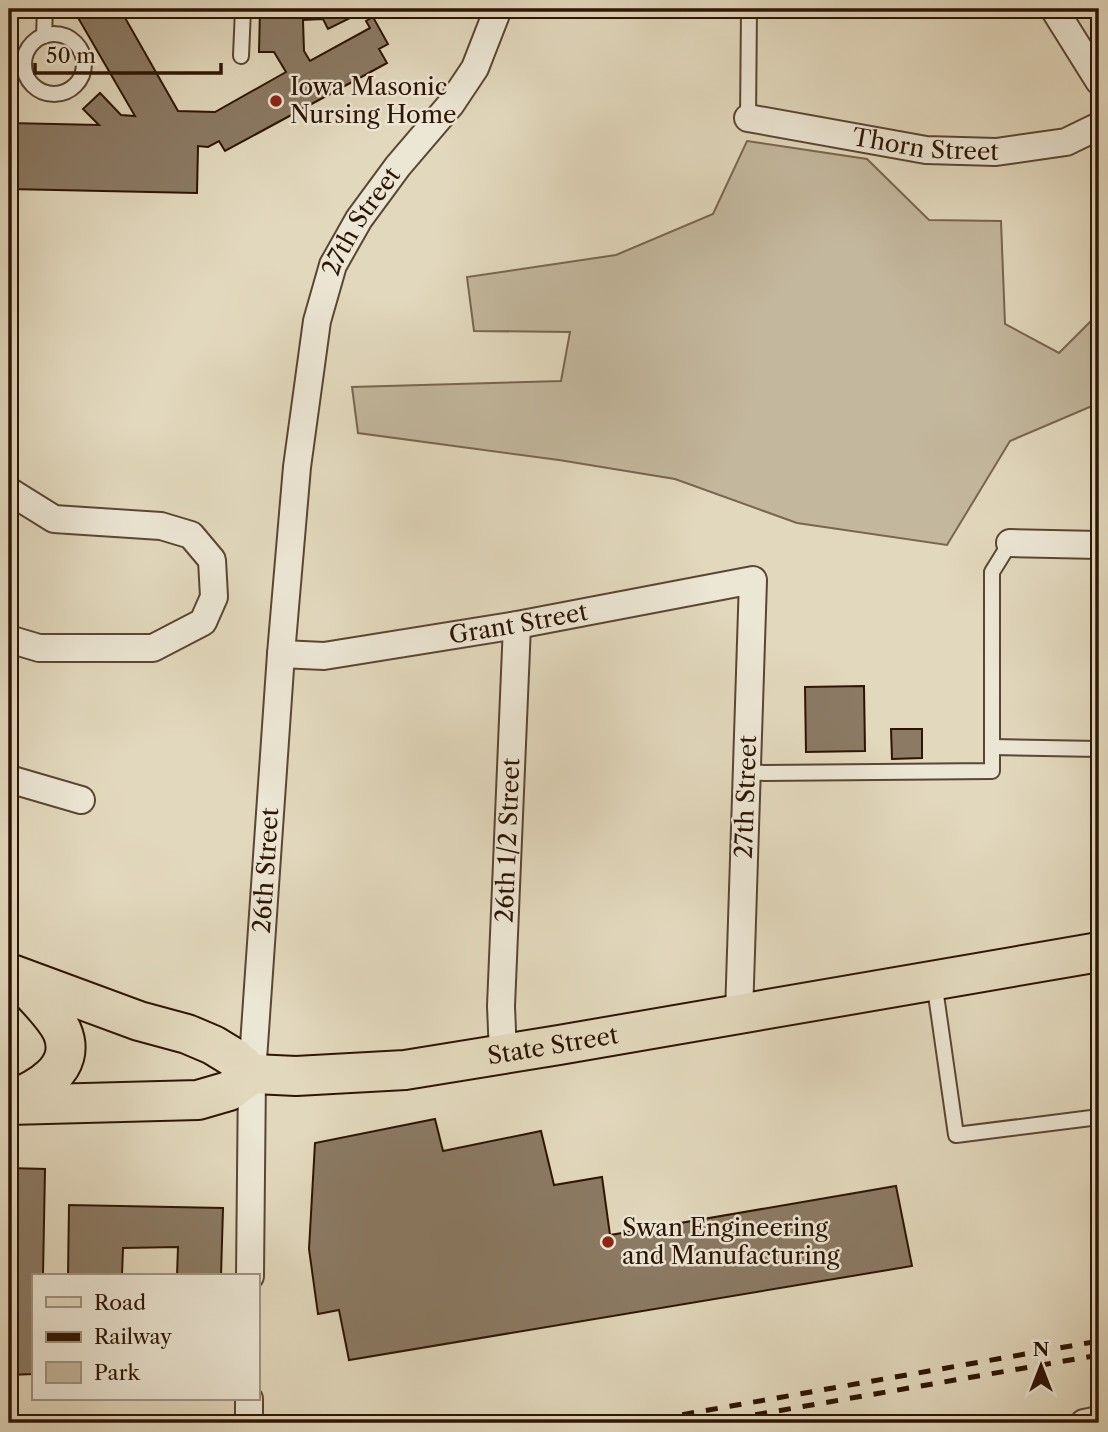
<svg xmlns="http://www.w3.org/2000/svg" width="1108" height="1432" font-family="'Libre Caslon Text',serif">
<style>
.green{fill:#c3b79d;stroke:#786650;stroke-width:2}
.building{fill:#8b7a64;stroke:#2d1503;stroke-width:2}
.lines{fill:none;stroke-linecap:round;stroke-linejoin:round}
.lane-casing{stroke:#5a4632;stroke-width:18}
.street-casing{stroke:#5a4632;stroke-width:30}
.primary-casing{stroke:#2d1503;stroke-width:42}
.lane{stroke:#ece6d4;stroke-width:14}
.street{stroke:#ece6d4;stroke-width:26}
.primary{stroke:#e2d8bd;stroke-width:38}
.rail{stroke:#2d1503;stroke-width:5;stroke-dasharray:12 12;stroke-linecap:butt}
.poi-dot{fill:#8f2418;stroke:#ece6d4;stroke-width:2.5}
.labels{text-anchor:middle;stroke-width:5;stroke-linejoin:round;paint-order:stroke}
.poi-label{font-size:24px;fill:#2d1503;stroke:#ece6d4;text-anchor:start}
.street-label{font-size:24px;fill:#2d1503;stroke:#ece6d4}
</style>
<rect width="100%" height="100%" fill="#e2d8bd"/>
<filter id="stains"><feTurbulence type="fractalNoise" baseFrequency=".00286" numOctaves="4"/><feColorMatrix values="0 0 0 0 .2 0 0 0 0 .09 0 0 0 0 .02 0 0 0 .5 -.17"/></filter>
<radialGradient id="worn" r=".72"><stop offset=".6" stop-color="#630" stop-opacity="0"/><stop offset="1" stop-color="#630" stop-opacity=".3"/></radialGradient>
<path class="green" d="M 747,141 L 867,159 L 929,220 L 1001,221 L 1005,324 L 1059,353 L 1099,313 L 1099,403 L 1010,441 L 947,545 L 797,523 L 675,479 L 559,460 L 358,433 L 352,387 L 561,381 L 570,332 L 474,331 L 467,277 L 616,255 L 713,214 Z"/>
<g class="building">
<path d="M 73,9 L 120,9 L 178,111 L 215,112 L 286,72 L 274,52 L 259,52 L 260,9 L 368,9 L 328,29 L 323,19 L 303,20 L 304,51 L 310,61 L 370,28 L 366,21 L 373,17 L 388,44 L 379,49 L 387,63 L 225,151 L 219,141 L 208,147 L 198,146 L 197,193 L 9,189 L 9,123 L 99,125 L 83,109 L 100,93 L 121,115 L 135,116 Z"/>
<path d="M 864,686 L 865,751 L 806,752 L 805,687 Z"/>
<path d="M 891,729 L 922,729 L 922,758 L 892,759 Z"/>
<path d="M 435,1119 L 443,1151 L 541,1131 L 554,1185 L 602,1177 L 610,1235 L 896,1186 L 912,1266 L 349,1360 L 339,1310 L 318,1314 L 309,1249 L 315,1143 Z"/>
<path d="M 9,1168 L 45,1169 L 43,1275 L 68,1276 L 69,1205 L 223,1208 L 221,1276 L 177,1276 L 178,1247 L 123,1248 L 122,1276 L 33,1276 L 33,1374 L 9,1375 Z"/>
</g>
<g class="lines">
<g class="lane-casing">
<g id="lane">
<circle cx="54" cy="64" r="30"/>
<path d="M 44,36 L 45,9"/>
<path d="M 241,56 L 243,9"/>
<path d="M 748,118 L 749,9"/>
<path d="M 992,747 L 1099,749"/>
<path d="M 747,773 L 992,771 L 992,572 L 1010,543"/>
<path d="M 934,981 L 956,1135 L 1099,1117"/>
</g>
</g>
<g class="street-casing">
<g id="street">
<path d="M 1054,9 L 1099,81"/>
<path id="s1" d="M 748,118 L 926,150 L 996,152 L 1066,142 L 1099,126"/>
<path d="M 9,491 L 54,519 L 161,526 L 191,535 L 212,560 L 214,597 L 203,622 L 153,648 L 39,648 L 9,639"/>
<path d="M 1010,543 L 1099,545"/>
<path id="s2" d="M 281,654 L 324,656 L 517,625 L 753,580 L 739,1014"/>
<path d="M 9,779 L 81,800"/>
<path id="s3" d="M 503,1055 L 501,1006 L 517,625"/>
<path id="s4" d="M 250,1276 L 252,1074 L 281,654 L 297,467 L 317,321 L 333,265 L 359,219 L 398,166 L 451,104 L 475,68 L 498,9"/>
<path d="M 249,1422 L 249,1399"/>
<path d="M 1084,1423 L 1099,1420"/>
</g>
</g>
<g class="primary-casing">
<g id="primary">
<path d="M 9,973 L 139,1021 L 187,1034 L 213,1045 L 236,1059 L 252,1074"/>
<path d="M 9,1101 C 37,1090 78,1069 62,1031 C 53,1013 33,995 20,980"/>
<path id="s5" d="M 9,1105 L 198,1100 L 229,1091 L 252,1074 L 296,1076 L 405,1070 L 559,1045 L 1099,952"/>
</g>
</g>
<use href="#lane" class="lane"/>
<use href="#street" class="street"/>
<use href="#primary" class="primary"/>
<g class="rail">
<path d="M 635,1423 L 1099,1341"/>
<path d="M 708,1423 L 1099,1355"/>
</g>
</g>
<g class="poi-dot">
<circle cx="276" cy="101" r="7"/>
<circle cx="608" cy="1242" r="7"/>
</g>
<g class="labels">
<g class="poi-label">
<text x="290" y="95">Iowa Masonic<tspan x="290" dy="28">Nursing Home</tspan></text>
<text x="622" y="1236">Swan Engineering<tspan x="622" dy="28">and Manufacturing</tspan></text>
</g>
<g class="street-label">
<text dy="8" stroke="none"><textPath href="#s1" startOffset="180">Thorn Street</textPath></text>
<text dy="8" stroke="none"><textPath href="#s4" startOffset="1068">27th Street</textPath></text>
<text dy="8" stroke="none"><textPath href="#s2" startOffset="240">Grant Street</textPath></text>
<text transform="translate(746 797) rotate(-88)" y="8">27th Street</text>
<text dy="8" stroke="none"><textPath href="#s3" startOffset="215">26th 1/2 Street</textPath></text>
<text dy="8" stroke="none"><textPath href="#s4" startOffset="406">26th Street</textPath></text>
<text dy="8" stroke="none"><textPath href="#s5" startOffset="553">State Street</textPath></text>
</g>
</g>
<rect width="1108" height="1432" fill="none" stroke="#e2d8bd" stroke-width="35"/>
<rect x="10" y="10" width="1087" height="1411" fill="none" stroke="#2d1503" stroke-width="3.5"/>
<rect x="18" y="18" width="1073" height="1397" fill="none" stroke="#2d1503" stroke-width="2"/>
<rect x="32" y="1274" width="228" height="126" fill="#ece6d4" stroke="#a09280" stroke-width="2"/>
<rect x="46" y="1297" width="35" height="10" fill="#e2d8bd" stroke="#a09280" stroke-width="2"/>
<text x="94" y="1310" font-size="21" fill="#2d1503">Road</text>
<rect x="46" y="1332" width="35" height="10" fill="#2d1503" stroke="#a09280" stroke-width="2"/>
<text x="94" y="1344" font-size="21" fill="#2d1503">Railway</text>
<rect x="46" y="1362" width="35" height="21" fill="#c3b79d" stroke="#a09280" stroke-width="2"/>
<text x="94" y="1380" font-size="21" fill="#2d1503">Park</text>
<g transform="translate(1041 1366)" stroke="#ece6d4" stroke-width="5" paint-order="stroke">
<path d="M0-5L12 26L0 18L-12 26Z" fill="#2d1503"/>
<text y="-10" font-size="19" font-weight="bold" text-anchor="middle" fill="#2d1503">N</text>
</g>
<path d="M35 63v10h186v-10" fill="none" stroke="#2d1503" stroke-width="3.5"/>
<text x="46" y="63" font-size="21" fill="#2d1503" stroke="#ece6d4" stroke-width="5" paint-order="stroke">50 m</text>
<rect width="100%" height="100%" filter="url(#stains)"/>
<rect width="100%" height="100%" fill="url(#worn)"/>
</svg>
